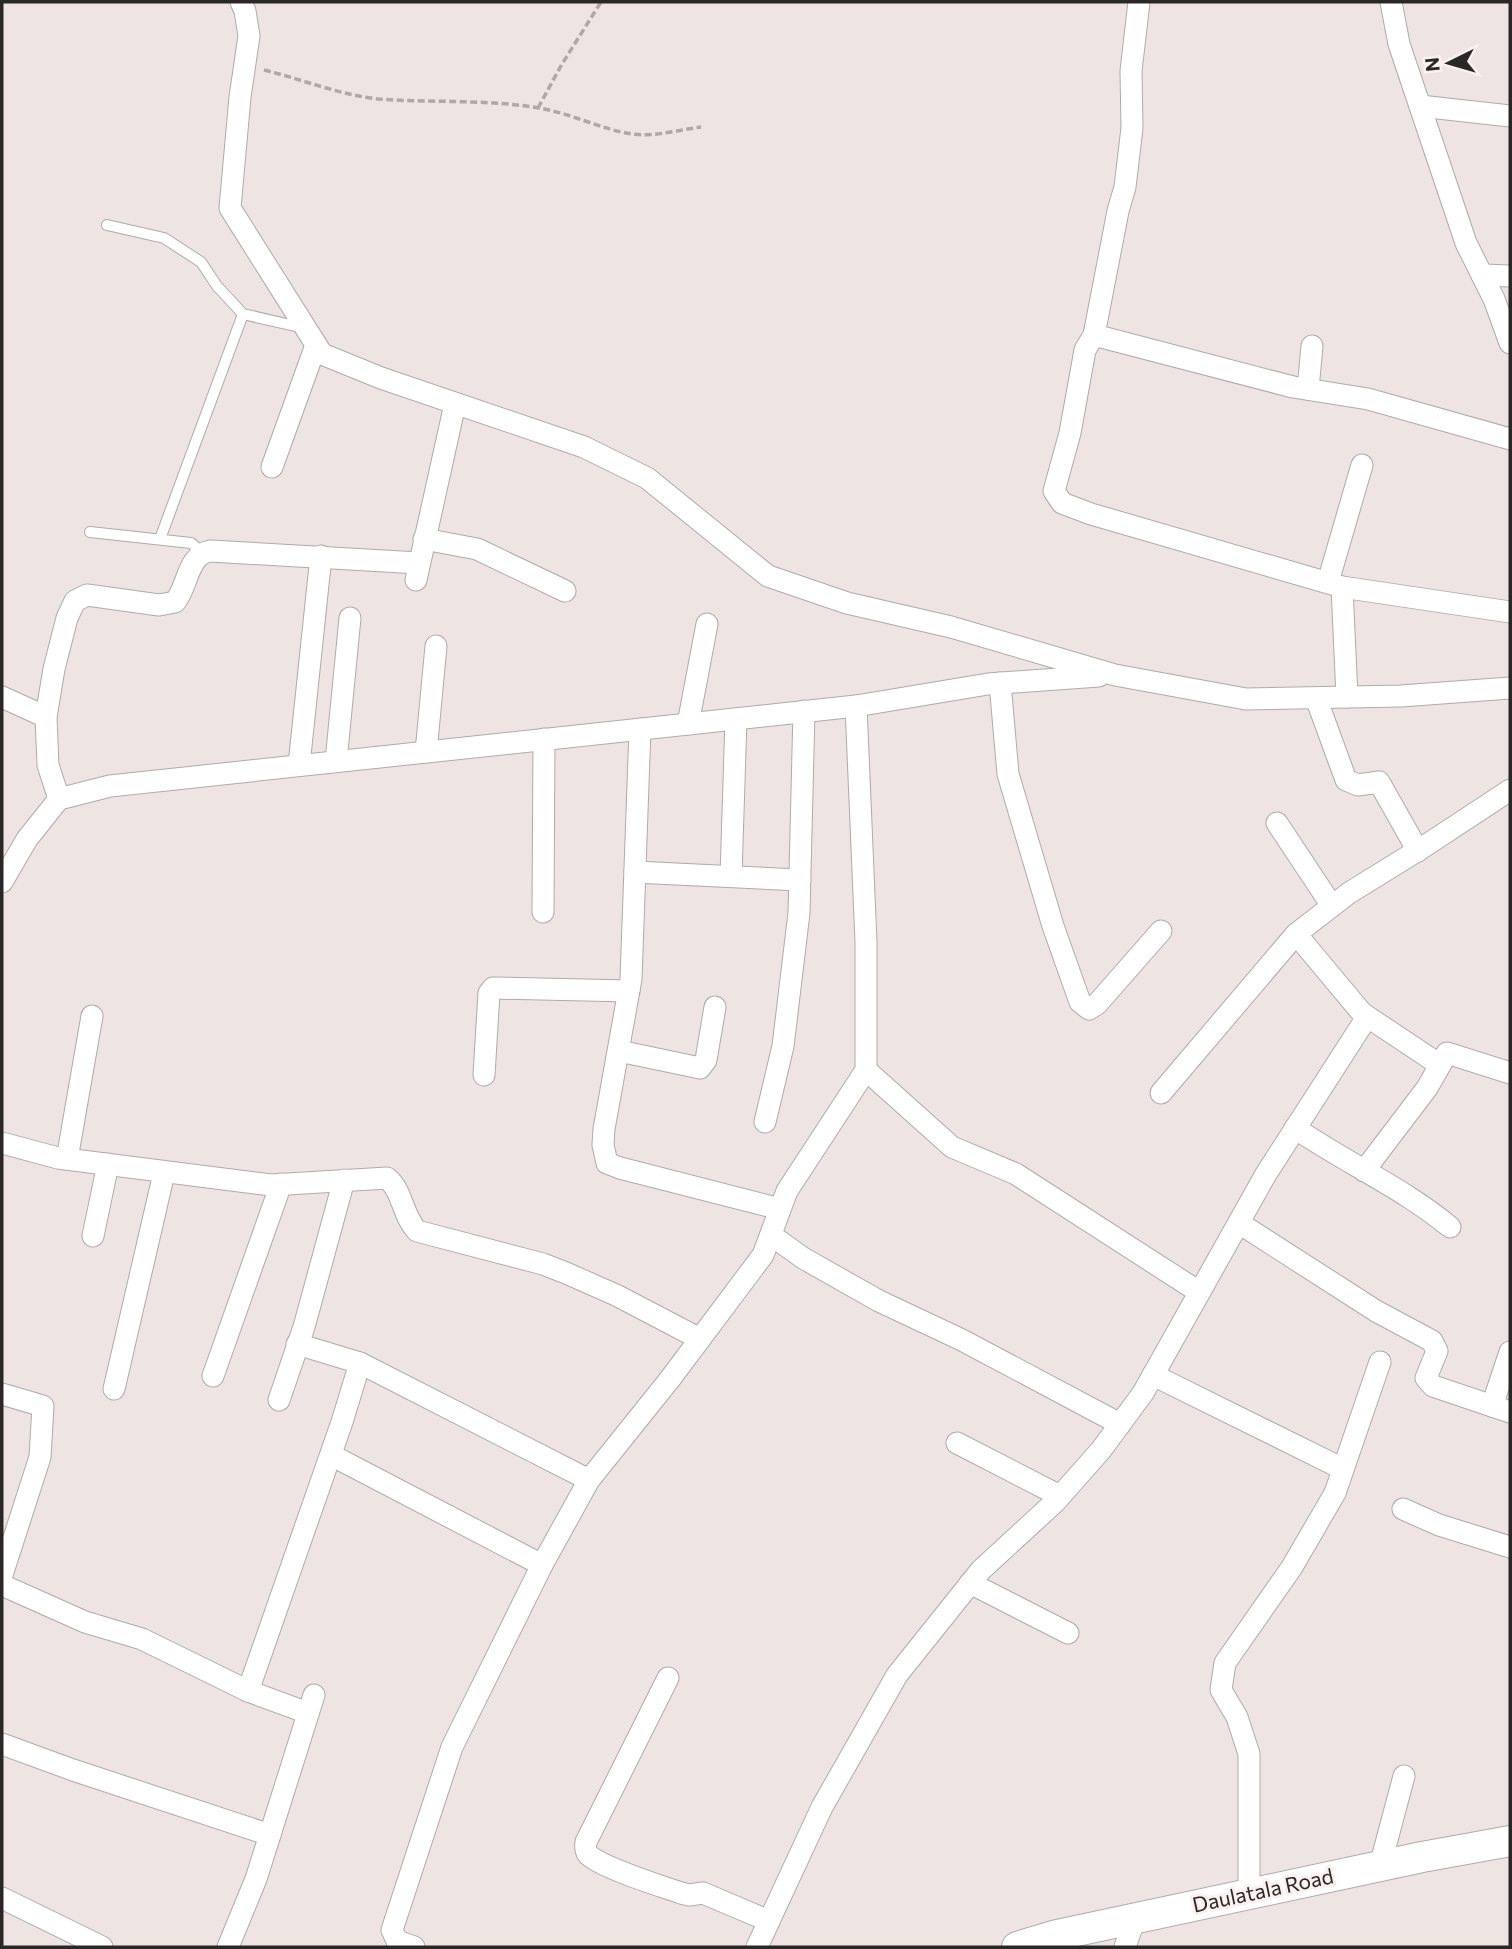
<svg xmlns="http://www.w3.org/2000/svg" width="1512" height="1949" font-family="Commissioner,sans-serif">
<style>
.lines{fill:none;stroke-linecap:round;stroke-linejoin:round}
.lane-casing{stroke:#b2a9a9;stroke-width:12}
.street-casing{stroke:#b2a9a9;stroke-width:23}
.secondary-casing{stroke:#b2a9a9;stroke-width:32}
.path{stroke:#afa8a7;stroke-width:3.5;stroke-dasharray:7 3.5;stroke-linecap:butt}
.lane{stroke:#fff;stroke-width:10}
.street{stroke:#fff;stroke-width:21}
.secondary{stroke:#fff;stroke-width:30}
.labels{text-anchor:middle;stroke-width:6;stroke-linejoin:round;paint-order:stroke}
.street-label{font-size:21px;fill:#2a2726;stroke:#fbf1f1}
</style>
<rect width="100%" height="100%" fill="#eee4e4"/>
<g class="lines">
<g class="lane-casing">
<g id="lane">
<path d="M 107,225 L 164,238 L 201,262 L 217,286 L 243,314 L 304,328"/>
<path d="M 90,532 L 191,543 L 202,552"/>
<path d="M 160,539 L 243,314"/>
</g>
</g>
<g class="street-casing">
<g id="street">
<path d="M 241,2 L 245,11 L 249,36 L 240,97 L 230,208 L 322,354 L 381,378 L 584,447 L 647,478 L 768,576 L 847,603 L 951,627 L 1115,675 L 1246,699 L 1401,696 L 1510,688"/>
<path d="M 1139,2 L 1131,71 L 1132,128 L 1125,187 L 1118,211 L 1094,335 L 1085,350 L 1070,433 L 1054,491 L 1062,503 L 1091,514 L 1342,587 L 1510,612"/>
<path d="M 1391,2 L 1399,44 L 1466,243 L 1494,299 L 1510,343"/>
<path d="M 1420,106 L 1510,116"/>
<path d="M 1482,275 L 1510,276"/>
<path d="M 1094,335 L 1293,387 L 1368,399 L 1510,439"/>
<path d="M 1308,389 L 1312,346"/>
<path d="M 272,467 L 316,345"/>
<path d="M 424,539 L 477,549 L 565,591"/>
<path d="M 416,580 L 455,404"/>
<path d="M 1328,582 L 1362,465"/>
<path d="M 1342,587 L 1347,697"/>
<path d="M 1000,683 L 1008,774 L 1053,926 L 1080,1002 L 1089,1009 L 1097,1004 L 1161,931"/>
<path d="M 2,697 L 46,717"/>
<path d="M 1316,698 L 1346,780 L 1358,785 L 1379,782 L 1418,851"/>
<path d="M 688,724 L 707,624"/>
<path d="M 640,729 L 631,979 L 604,1129 L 603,1145 L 607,1163 L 620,1168 L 780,1209"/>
<path d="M 426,752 L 436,646"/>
<path d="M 336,761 L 350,618"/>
<path d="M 299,765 L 321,556"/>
<path d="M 59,799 L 48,765 L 46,717 L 54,669 L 67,618 L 75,601 L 87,595 L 159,605 L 175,602 C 188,587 187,555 210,551 L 419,563"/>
<path d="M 1277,823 L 1332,906"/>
<path d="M 635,872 L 800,880"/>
<path d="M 731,876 L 736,719"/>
<path d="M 2,882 L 27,839 L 59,799 L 110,786 L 856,706 L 988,684 L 1099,676"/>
<path d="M 543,912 L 544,739"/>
<path d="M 1296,934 L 1362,1013 L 1440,1065"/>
<path d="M 619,1051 L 700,1068 L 706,1060 L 715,1007"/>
<path d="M 866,1070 L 952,1147 L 1016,1174 L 1199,1292"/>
<path d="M 484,1075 L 489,993 L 493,988 L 629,991"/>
<path d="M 1161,1093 L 1296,934 L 1349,893 L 1425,846 L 1510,790"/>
<path d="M 765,1122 L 783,1046 L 799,913 L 804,711"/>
<path d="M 1295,1128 C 1346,1163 1403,1188 1450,1227"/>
<path d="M 2,1143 L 58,1158 L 271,1185 L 387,1178 C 403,1191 402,1215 417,1231 L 543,1264 L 566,1273 L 618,1296 L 700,1339"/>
<path d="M 67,1159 L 92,1016"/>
<path d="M 1364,1171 L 1427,1088 L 1447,1053 L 1510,1073"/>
<path d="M 1239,1223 L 1376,1311 L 1432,1341 L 1437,1351 L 1426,1378 L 1433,1386 L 1510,1412"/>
<path d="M 771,1235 L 803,1258 L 879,1301 L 962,1340 L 1120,1424"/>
<path d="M 93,1236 L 108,1164"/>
<path d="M 297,1344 L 360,1363 L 589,1480"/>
<path d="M 1153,1375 L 1343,1469"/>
<path d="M 213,1376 L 281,1184"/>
<path d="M 114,1389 L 164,1173"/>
<path d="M 2,1394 L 43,1406 L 40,1457 L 2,1575"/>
<path d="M 279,1400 L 304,1327 L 344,1180"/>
<path d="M 1492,1406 L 1510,1352"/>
<path d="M 957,1443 L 1060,1496"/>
<path d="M 331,1455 L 542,1565"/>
<path d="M 1403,1509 L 1439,1525 L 1510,1547"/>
<path d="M 970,1583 L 1068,1633"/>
<path d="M 2,1585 L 85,1622 L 142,1639 L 248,1691 L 308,1713"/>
<path d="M 668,1678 L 586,1842 C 585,1848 585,1853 591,1857 C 609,1870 658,1885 681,1893 L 689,1895 L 703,1893 L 769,1921"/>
<path d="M 248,1691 L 342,1422 L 360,1363"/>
<path d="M 2,1744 L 73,1770 L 270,1835"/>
<path d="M 1380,1866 L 1404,1776"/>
<path d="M 1249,1894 L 1249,1754 L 1237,1717 L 1221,1690 L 1225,1663 L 1292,1567 L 1335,1493 L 1380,1362"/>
<path d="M 2,1898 L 102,1947"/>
<path d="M 228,1947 L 256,1879 L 314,1695"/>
<path d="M 414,1947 L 397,1941 L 392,1930 L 452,1747 L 542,1565 L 589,1480 L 670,1379 L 763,1255 L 787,1191 L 866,1070 L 866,942 L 856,706"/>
<path d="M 757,1947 L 822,1807 L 897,1675 L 981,1570 L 1055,1502 L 1101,1450 L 1143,1393 L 1266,1174 L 1367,1017"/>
<path d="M 1125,1947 L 1135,1918"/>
</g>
</g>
<g class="secondary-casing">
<path id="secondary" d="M 1017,1947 L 1053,1936 L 1422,1857 L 1510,1841"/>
</g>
<g class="path">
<path d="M 264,70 C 301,79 340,95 378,99 C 432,103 486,99 539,108 C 570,113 603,130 632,134 C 655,137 678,130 701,127"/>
<path d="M 538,108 L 562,64 L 601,2"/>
</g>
<use href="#lane" class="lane"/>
<use href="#street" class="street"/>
<use href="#secondary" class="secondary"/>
</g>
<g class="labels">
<g class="street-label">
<text transform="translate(1263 1891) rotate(-12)" y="7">Daulatala Road</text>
</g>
</g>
<rect width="1512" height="1949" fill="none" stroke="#2a2726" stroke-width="7"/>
<g transform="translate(1449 63) rotate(265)" stroke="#fbf1f1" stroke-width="5" paint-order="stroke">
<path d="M0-5L12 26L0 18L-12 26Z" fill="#2a2726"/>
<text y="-10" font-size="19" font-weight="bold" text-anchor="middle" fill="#2a2726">N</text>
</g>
</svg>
